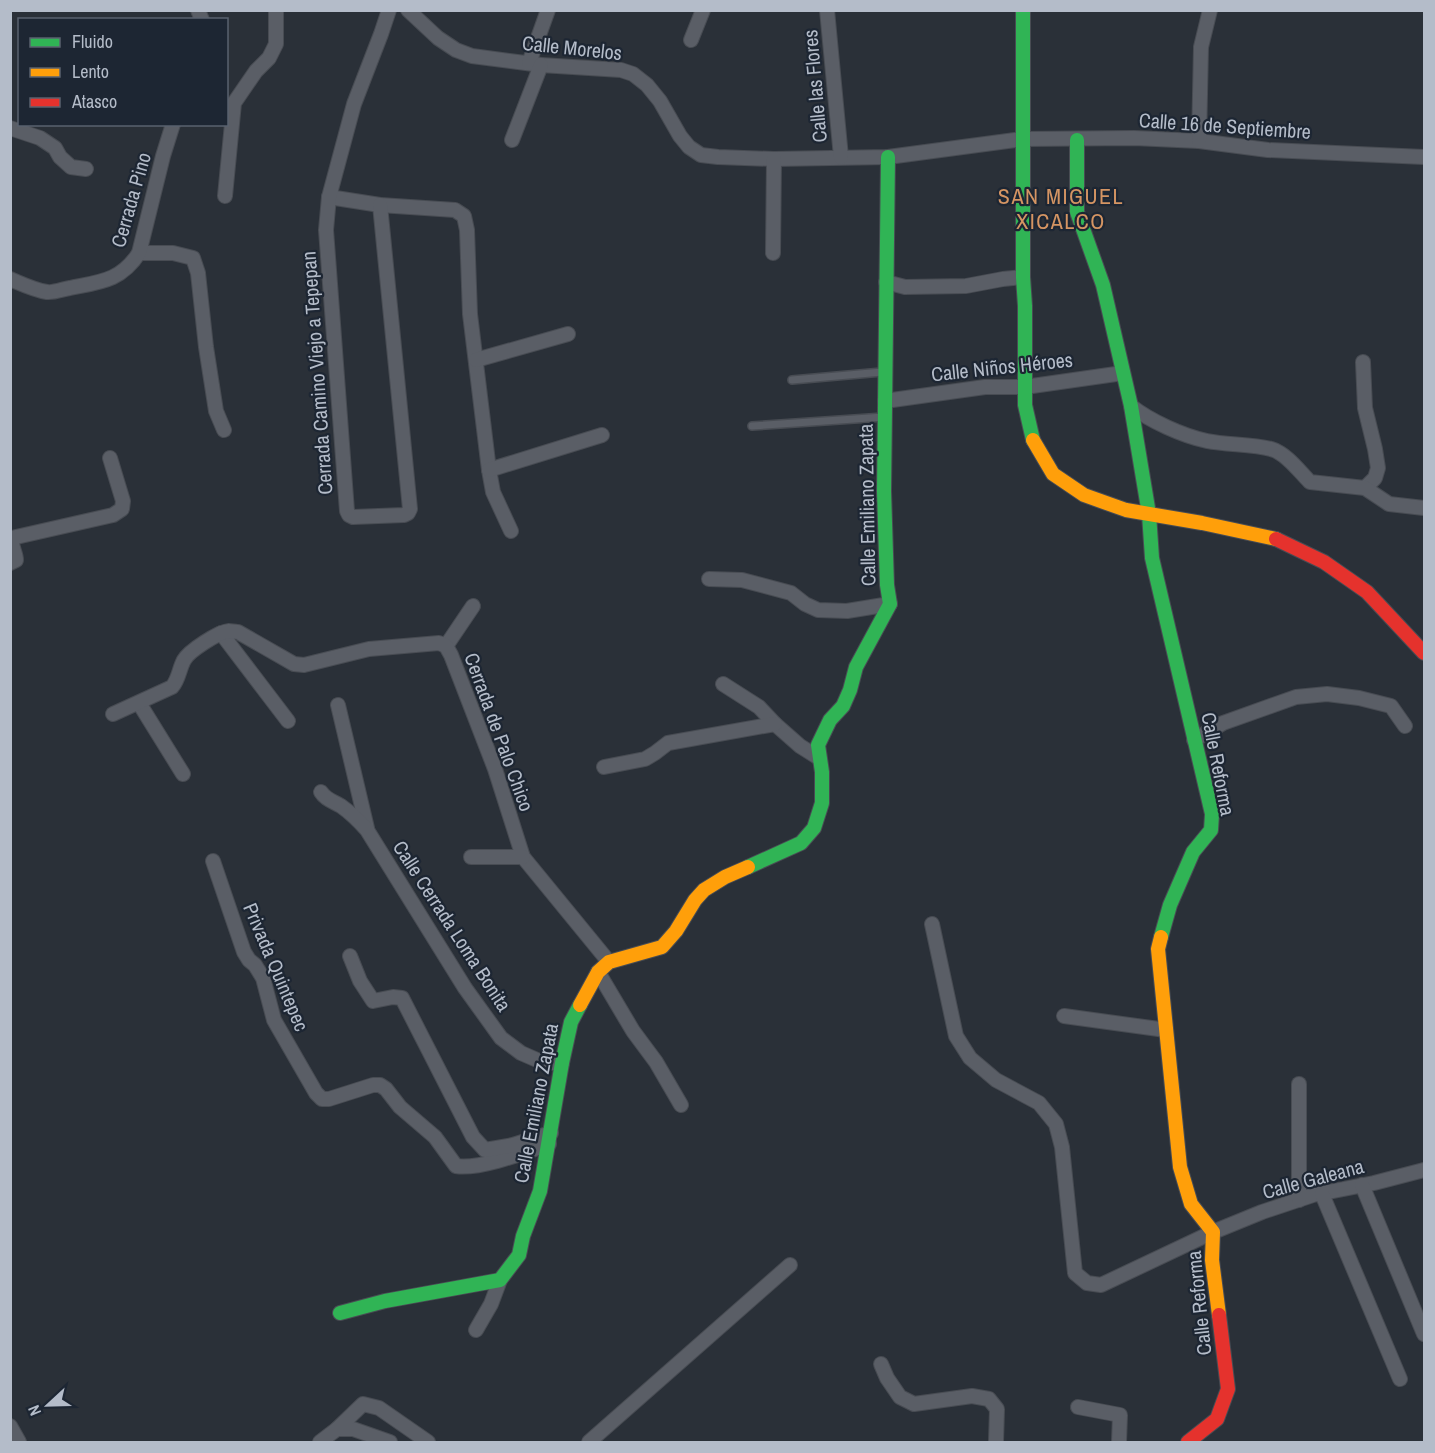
<svg xmlns="http://www.w3.org/2000/svg" width="1435" height="1453" font-family="'Archivo Narrow',sans-serif">
<style>
.lines{fill:none;stroke-linecap:round;stroke-linejoin:round}
.lane-casing{stroke:#484c53;stroke-width:10}
.street-casing{stroke:#484c53;stroke-width:16}
.fast-casing{stroke:#484c53;stroke-width:16}
.slow-casing{stroke:#484c53;stroke-width:16}
.jam-casing{stroke:#484c53;stroke-width:16}
.lane{stroke:#5a5e66;stroke-width:7}
.street{stroke:#5a5e66;stroke-width:14}
.fast{stroke:#30b455;stroke-width:14}
.slow{stroke:#ff9f0a;stroke-width:14}
.jam{stroke:#e5322d;stroke-width:14}
.labels{text-anchor:middle;stroke-width:4.5;stroke-linejoin:round;paint-order:stroke}
.street-label{font-size:20px;fill:#b4bcc9;stroke:#1d2633}
.quarter-label{font-size:22px;letter-spacing:1.5px;fill:#d59563;stroke:#1d2633}
</style>
<rect width="100%" height="100%" fill="#2a3038"/>
<g class="lines">
<g class="lane-casing">
<g id="lane">
<path d="M 792,380 L 882,372"/>
<path d="M 752,426 L 884,417"/>
</g>
</g>
<g class="street-casing">
<g id="street">
<path d="M 198,10 L 202,20"/>
<path d="M 408,10 L 438,38 L 456,50 L 472,56 L 541,65 L 621,70 L 633,74 L 647,85 L 660,101 L 680,136 L 689,147 L 701,155 L 718,157 L 774,159 L 888,157 L 1023,139 L 1134,138 L 1199,141 L 1268,150 L 1424,157"/>
<path d="M 827,10 L 841,157"/>
<path d="M 691,40 L 703,10"/>
<path d="M 529,63 L 548,10"/>
<path d="M 10,128 L 40,138 L 55,148 L 60,157 L 71,167 L 86,169"/>
<path d="M 512,140 L 541,65"/>
<path d="M 1199,141 L 1201,47 L 1210,10"/>
<path d="M 225,196 L 234,103 L 256,71 L 269,58 L 276,44 L 276,10"/>
<path d="M 329,197 L 380,205 L 455,210 L 464,216 L 467,230 L 470,314 L 489,470 L 493,492 L 511,531"/>
<path d="M 380,205 L 410,509 L 408,513 L 404,515 L 353,517 L 349,515 L 347,511 L 326,230 L 329,197 L 354,104 L 381,34 L 389,10"/>
<path d="M 139,253 L 173,253 L 193,258 L 198,273 L 206,347 L 216,411 L 224,430"/>
<path d="M 773,253 L 774,159"/>
<path d="M 10,279 C 22,284 34,290 47,292 C 54,293 63,289 70,288 C 100,282 121,281 139,253 L 163,156 L 173,124"/>
<path d="M 886,282 L 905,287 L 966,286 L 1003,279 L 1023,277"/>
<path d="M 476,360 L 568,334"/>
<path d="M 1363,362 L 1365,408 L 1375,449 L 1378,468 L 1375,478 L 1365,488"/>
<path d="M 885,401 L 985,387 L 1025,387 L 1123,373"/>
<path d="M 1131,406 C 1150,421 1183,436 1207,441 C 1227,445 1252,444 1271,449 C 1287,454 1299,471 1310,482 L 1365,488 L 1389,504 L 1424,508"/>
<path d="M 489,470 L 602,435"/>
<path d="M 10,563 L 16,560 C 16,553 11,547 12,539 L 16,537 L 113,515 L 122,509 L 123,501 L 110,458"/>
<path d="M 709,579 L 742,580 L 791,593 L 805,604 L 818,610 L 847,611 L 890,604"/>
<path d="M 221,633 L 288,721"/>
<path d="M 446,646 L 473,606"/>
<path d="M 723,684 L 759,707 L 775,724 L 800,746 L 819,758"/>
<path d="M 139,703 L 183,774"/>
<path d="M 338,705 L 367,828"/>
<path d="M 113,714 L 172,687 C 179,679 179,669 184,660 C 189,651 218,632 229,631 C 231,631 235,632 238,632 L 294,664 L 304,665 L 369,649 L 439,643 L 446,646 L 451,655 L 495,769 L 523,857 L 609,962"/>
<path d="M 1194,740 L 1223,723 L 1296,697 L 1327,694 L 1359,698 L 1391,706 L 1405,726"/>
<path d="M 604,767 L 645,759 L 655,753 L 668,743 L 775,724"/>
<path d="M 321,792 C 326,800 333,801 341,806 C 351,813 359,821 367,830 L 465,988 L 501,1038 L 521,1053 L 544,1063 L 562,1063"/>
<path d="M 471,857 L 523,857"/>
<path d="M 213,861 L 244,952 L 249,960 L 255,965 L 263,978 L 274,1020 L 316,1093 L 322,1099 L 329,1099 L 373,1085 L 380,1085 L 386,1089 L 400,1107 L 435,1137 L 456,1166 C 479,1170 526,1152 549,1144"/>
<path d="M 932,924 L 956,1036 L 970,1058 L 996,1080 L 1039,1103 L 1056,1124 L 1062,1147 L 1075,1273 L 1087,1283 L 1101,1285 L 1213,1232 L 1262,1212 L 1313,1195 L 1374,1183 L 1424,1170"/>
<path d="M 350,956 L 360,981 L 373,1001 L 393,997 L 402,998 L 473,1137 L 485,1150 L 513,1145 L 551,1133"/>
<path d="M 598,972 L 633,1031 L 656,1062 L 681,1105"/>
<path d="M 1064,1016 L 1166,1030"/>
<path d="M 1362,1185 L 1424,1334"/>
<path d="M 1322,1194 L 1400,1379"/>
<path d="M 1299,1200 L 1299,1084"/>
<path d="M 476,1330 L 491,1304 L 500,1280"/>
<path d="M 881,1364 L 887,1378 L 900,1397 L 914,1404 L 972,1396 L 989,1399 L 997,1409 L 996,1442"/>
<path d="M 1078,1407 L 1120,1415 L 1119,1442"/>
<path d="M 10,1426 L 19,1442"/>
<path d="M 337,1429 L 353,1429 L 390,1442"/>
<path d="M 320,1442 L 337,1429 L 363,1404 L 379,1408 L 428,1442"/>
<path d="M 589,1442 L 790,1265"/>
</g>
</g>
<g class="fast-casing">
<g id="fast">
<path d="M 1023,10 L 1023,277 L 1025,306 L 1025,405 L 1033,440"/>
<path d="M 1077,140 L 1077,212 L 1103,285 L 1131,406 L 1149,514 L 1152,558 L 1212,814 L 1211,830 L 1193,852 L 1170,905 L 1161,937"/>
<path d="M 748,867 L 801,843 L 814,828 L 822,803 L 822,772 L 818,745 L 830,720 L 843,706 L 850,690 L 856,667 L 890,604 L 887,585 L 884,491 L 888,157"/>
<path d="M 340,1313 L 385,1301 L 500,1280 L 519,1255 L 523,1236 L 540,1191 L 562,1063 L 571,1022 L 580,1005"/>
</g>
</g>
<g class="slow-casing">
<g id="slow">
<path d="M 1033,440 L 1053,474 L 1084,495 L 1126,510 L 1202,523 L 1276,539"/>
<path d="M 1161,937 L 1158,949 L 1180,1167 L 1191,1204 L 1213,1232 L 1212,1260 L 1219,1315"/>
<path d="M 580,1005 L 598,972 L 609,962 L 662,947 L 676,931 L 695,900 L 704,890 L 725,877 L 748,867"/>
</g>
</g>
<g class="jam-casing">
<g id="jam">
<path d="M 1276,539 L 1324,562 L 1367,592 L 1424,653"/>
<path d="M 1188,1442 L 1217,1419 L 1228,1389 L 1219,1315"/>
</g>
</g>
<use href="#lane" class="lane"/>
<use href="#street" class="street"/>
<use href="#fast" class="fast"/>
<use href="#slow" class="slow"/>
<use href="#jam" class="jam"/>
</g>
<g class="labels">
<g class="street-label">
<text transform="translate(572 48) rotate(6)" y="7">Calle Morelos</text>
<text transform="translate(815 86) rotate(-95)" y="7">Calle las Flores</text>
<text transform="translate(1225 126) rotate(4)" y="7">Calle 16 de Septiembre</text>
<text transform="translate(131 200) rotate(-74)" y="7">Cerrada Pino</text>
<text transform="translate(1002 367) rotate(-6)" y="7">Calle Niños Héroes</text>
<text transform="translate(317 373) rotate(-94)" y="7">Cerrada Camino Viejo a Tepepan</text>
<text transform="translate(867 505) rotate(-91)" y="7">Calle Emiliano Zapata</text>
<text transform="translate(499 732) rotate(70)" y="7">Cerrada de Palo Chico</text>
<text transform="translate(1218 764) rotate(79)" y="7">Calle Reforma</text>
<text transform="translate(452 926) rotate(57)" y="7">Calle Cerrada Loma Bonita</text>
<text transform="translate(276 967) rotate(67)" y="7">Privada Quintepec</text>
<text transform="translate(536 1103) rotate(-79)" y="7">Calle Emiliano Zapata</text>
<text transform="translate(1313 1179) rotate(-15)" y="7">Calle Galeana</text>
<text transform="translate(1199 1303) rotate(-96)" y="7">Calle Reforma</text>
</g>
<g class="quarter-label">
<text x="1061" y="204">SAN MIGUEL<tspan x="1061" dy="25">XICALCO</tspan></text>
</g>
</g>
<rect width="1435" height="1453" fill="none" stroke="#b4bcc9" stroke-width="24"/>
<rect x="18" y="18" width="210" height="108" fill="#1d2633" stroke="#59626f" stroke-width="1.5"/>
<rect x="30" y="38" width="30" height="9" fill="#30b455" stroke="#59626f" stroke-width="1.5"/>
<text x="72" y="48" font-size="18" fill="#b4bcc9">Fluido</text>
<rect x="30" y="68" width="30" height="9" fill="#ff9f0a" stroke="#59626f" stroke-width="1.5"/>
<text x="72" y="78" font-size="18" fill="#b4bcc9">Lento</text>
<rect x="30" y="98" width="30" height="9" fill="#e5322d" stroke="#59626f" stroke-width="1.5"/>
<text x="72" y="108" font-size="18" fill="#b4bcc9">Atasco</text>
<g transform="translate(48 1405) rotate(248)" stroke="#1d2633" stroke-width="4.5" paint-order="stroke">
<path d="M0-4.5L10 22L0 15L-10 22Z" fill="#b4bcc9"/>
<text y="-9" font-size="16" font-weight="bold" text-anchor="middle" fill="#b4bcc9">N</text>
</g>
</svg>
